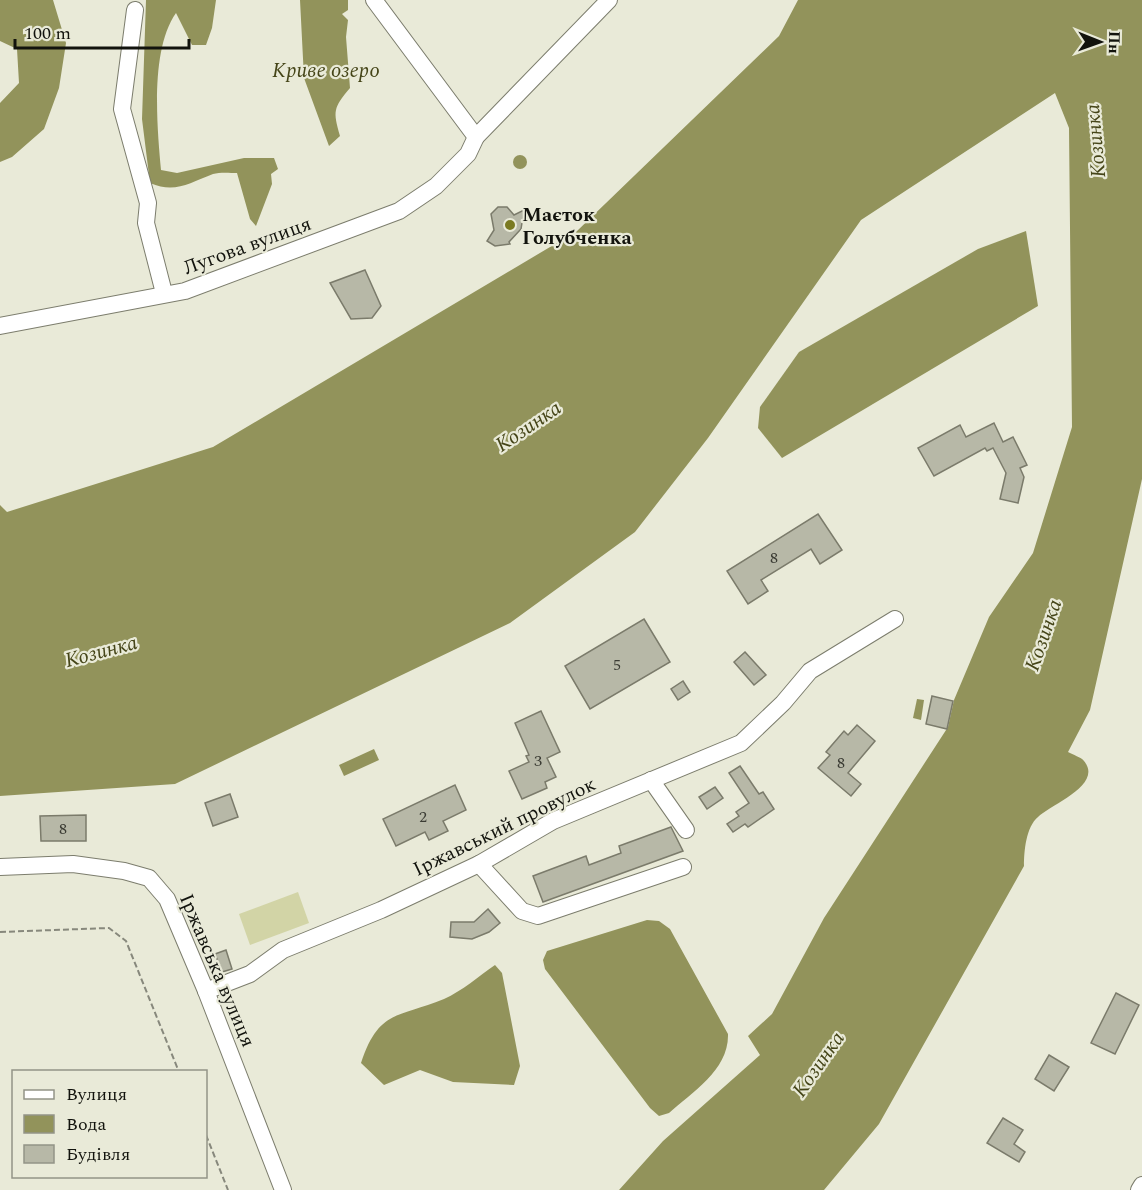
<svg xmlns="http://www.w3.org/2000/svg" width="1142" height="1190" font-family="Spectral,serif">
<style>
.green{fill:#d2d4a6}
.water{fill:#92935b}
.building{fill:#b7b8a7;stroke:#7b7b6b;stroke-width:1.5}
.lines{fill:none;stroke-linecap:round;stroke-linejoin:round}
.minor-casing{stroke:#7c7d6d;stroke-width:18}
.path{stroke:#87887c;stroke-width:2;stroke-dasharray:6 3;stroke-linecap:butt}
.minor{stroke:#fff;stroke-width:16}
.poi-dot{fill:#7a7a21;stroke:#e9ead8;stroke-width:2}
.labels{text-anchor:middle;stroke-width:4.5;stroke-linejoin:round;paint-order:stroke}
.number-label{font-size:16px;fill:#3b3c34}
.poi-label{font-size:20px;font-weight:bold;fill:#12130d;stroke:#e9ead8;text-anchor:start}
.street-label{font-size:20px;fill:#12130d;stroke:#e9ead8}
.water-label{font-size:21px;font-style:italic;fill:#454518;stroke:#e9ead8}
</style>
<rect width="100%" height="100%" fill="#e9ead8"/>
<path class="green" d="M 298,892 L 309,923 L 250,945 L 239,914 Z"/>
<g class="water">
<path d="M 0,0 L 53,0 L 66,43 L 59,88 L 44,129 L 12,157 L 0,162 L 0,103 L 19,83 L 17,49 L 0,41 Z"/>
<path d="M 146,0 L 216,0 L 212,28 L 206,45 L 192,45 L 176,13 C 150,50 157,126 161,170 L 177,173 L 244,158 L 274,158 L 278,169 L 271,174 L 272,184 L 256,226 L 250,219 L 237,173 C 230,173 220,172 213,174 C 189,183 175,194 150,183 L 142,119 Z"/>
<path d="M 300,0 L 348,0 L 348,10 L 342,14 L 348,20 L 346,37 L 350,88 C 333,108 333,111 340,136 L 329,146 L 304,78 Z"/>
<path d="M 798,0 L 1142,0 L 1142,479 L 1090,710 L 1068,752 C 1073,755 1081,757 1084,761 C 1104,785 1050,805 1038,817 C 1026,827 1024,851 1024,866 L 879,1124 L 824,1190 L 619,1190 L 663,1141 L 760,1055 L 748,1036 L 772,1014 L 824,918 L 948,727 L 954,700 L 989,617 L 1033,553 L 1072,427 L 1069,128 L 1055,93 L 861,220 L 708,438 L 635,532 L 510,623 L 175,784 L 0,796 L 0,505 L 7,512 L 213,447 L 577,231 L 779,36 Z"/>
<circle cx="520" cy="162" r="7"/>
<path d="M 1026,231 L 1038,306 L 782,458 L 758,428 L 760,407 L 799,352 L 978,249 Z"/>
<path d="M 917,699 L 924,700 L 921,720 L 913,718 Z"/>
<path d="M 374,749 L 379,760 L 344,776 L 339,765 Z"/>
<path d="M 647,920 L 659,921 L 670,929 L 728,1034 C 729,1070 692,1092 669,1113 L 659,1116 L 650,1108 L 545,969 L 543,960 L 547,951 Z"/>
<path d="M 495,965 L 502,973 L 520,1066 L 514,1085 L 453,1082 L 420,1070 L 384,1085 L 361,1063 C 379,1009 398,1018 444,999 C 462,991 479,976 495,965 Z"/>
</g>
<g class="building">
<path d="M 498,207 L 507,207 L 514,215 L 524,210 L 521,229 L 509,242 L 510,244 L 495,246 L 487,241 L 494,230 L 491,214 Z"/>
<path d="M 365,270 L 381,306 L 372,318 L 351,319 L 330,283 Z"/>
<path d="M 994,423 L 1003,442 L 1013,437 L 1027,465 L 1020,468 L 1024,477 L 1018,503 L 1000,499 L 1006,473 L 993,448 L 987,451 L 985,448 L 934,476 L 918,448 L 960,425 L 966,437 Z"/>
<path d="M 818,514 L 842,550 L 820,564 L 811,549 L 761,580 L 768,591 L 748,604 L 727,571 Z"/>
<path d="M 644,619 L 670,662 L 590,709 L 565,666 Z"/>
<path d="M 745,652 L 766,675 L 754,685 L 734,662 Z"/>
<path d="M 683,681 L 690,692 L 678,700 L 671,689 Z"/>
<path d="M 932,696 L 953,701 L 947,729 L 926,724 Z"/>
<path d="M 541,711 L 560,752 L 547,758 L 556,777 L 545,782 L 547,788 L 522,799 L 509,771 L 529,762 L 526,756 L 529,755 L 515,723 Z"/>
<path d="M 857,725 L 875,741 L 848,773 L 861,784 L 851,796 L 818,768 L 830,755 L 826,752 L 844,731 L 848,735 Z"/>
<path d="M 740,766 L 759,794 L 763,792 L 774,809 L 748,827 L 745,824 L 733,832 L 727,824 L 739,816 L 736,812 L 749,803 L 729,773 Z"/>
<path d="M 455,785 L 466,810 L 443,821 L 448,831 L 429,840 L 425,832 L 396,846 L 383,819 Z"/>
<path d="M 715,787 L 723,798 L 707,809 L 699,797 Z"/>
<path d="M 230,794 L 238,817 L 213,826 L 205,803 Z"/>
<path d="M 86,815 L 86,841 L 41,841 L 40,816 Z"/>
<path d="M 671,827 L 683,851 L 543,902 L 533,876 L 586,856 L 589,865 L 621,853 L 619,846 Z"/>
<path d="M 488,909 L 500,923 L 489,932 L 472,939 L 450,937 L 451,922 L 474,922 Z"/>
<path d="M 226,950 L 232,969 L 222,972 L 215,954 Z"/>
<path d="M 1116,993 L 1139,1005 L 1115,1054 L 1091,1043 Z"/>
<path d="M 1049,1055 L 1069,1067 L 1054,1091 L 1035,1079 Z"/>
<path d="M 1003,1118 L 1023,1130 L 1014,1144 L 1025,1152 L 1019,1162 L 987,1143 Z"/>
</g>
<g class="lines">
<g class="minor-casing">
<g id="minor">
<path d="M 374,0 L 476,137"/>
<path d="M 135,10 L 122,109 L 148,203 L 146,223 L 164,293"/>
<path d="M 0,326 L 185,291 L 399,211 L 436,186 L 468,154 L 476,137 L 609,0"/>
<path d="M 651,780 L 686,830"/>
<path d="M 479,864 L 522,911 L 538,916 L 683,867"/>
<path d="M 0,867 L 73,864 L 124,871 L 149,878 L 167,899 L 206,991 L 283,1190"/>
<path d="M 206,991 L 250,974 L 283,950 L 381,910 L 479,864 L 553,821 L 741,743 L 783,703 L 810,671 L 895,619"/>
<path d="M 1139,1190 L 1142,1185"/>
</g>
</g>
<g class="path">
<path d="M 0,932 L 109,928 L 126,941 L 179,1072"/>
<path d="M 206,1135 L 228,1190"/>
</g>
<use href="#minor" class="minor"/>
</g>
<circle class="poi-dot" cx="510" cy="225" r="6"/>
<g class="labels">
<g class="number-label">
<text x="774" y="563">8</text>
<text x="617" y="670">5</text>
<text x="538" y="766">3</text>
<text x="841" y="768">8</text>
<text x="423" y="822">2</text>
<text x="63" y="834">8</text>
</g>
<g class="poi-label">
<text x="522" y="221">Маєток<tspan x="522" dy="23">Голубченка</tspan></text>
</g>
<g class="street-label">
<text transform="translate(247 245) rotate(-20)" y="7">Лугова вулиця</text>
<text transform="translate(504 826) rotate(-26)" y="7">Іржавський провулок</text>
<text transform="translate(218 970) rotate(67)" y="7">Іржавська вулиця</text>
</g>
<g class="water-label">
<text x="326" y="77">Криве озеро</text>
<text transform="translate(1095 141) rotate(-95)" y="7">Козинка</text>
<text transform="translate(528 426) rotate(-34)" y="7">Козинка</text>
<text transform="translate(1043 635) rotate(-71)" y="7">Козинка</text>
<text transform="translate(101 651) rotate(-15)" y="7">Козинка</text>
<text transform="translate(818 1064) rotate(-55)" y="7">Козинка</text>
</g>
</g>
<rect x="12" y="1070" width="195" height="108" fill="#e9ead8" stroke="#939487" stroke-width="1.5"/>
<rect x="24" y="1090" width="30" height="9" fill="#ffffff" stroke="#939487" stroke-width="1.5"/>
<text x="66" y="1100" font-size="18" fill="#12130d">Вулиця</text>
<rect x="24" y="1115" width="30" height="18" fill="#92935b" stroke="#939487" stroke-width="1.5"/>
<text x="66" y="1130" font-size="18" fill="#12130d">Вода</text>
<rect x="24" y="1145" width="30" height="18" fill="#b7b8a7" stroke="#939487" stroke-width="1.5"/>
<text x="66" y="1160" font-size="18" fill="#12130d">Будівля</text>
<g transform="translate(1100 42) rotate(91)" stroke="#e9ead8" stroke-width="4.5" paint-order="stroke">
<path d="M0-4.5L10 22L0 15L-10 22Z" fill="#12130d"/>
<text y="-9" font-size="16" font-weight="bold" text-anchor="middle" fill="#12130d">Пн</text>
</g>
<path d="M15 39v9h174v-9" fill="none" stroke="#12130d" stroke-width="3"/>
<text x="24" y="39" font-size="18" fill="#12130d" stroke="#e9ead8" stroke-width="4.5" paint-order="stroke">100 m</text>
</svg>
